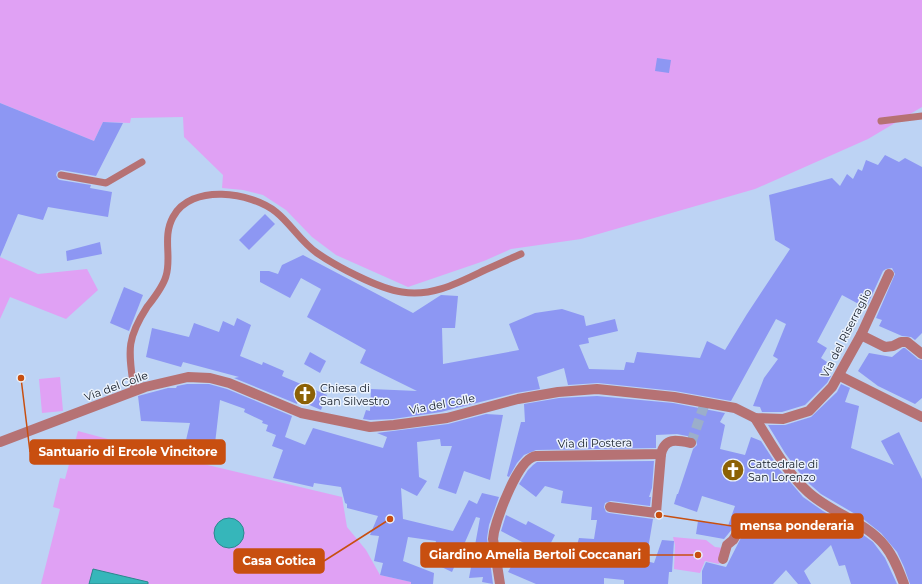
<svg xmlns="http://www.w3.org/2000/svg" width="922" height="584" font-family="Montserrat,sans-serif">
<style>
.green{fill:#e0a1f4}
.water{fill:#36b6ba;stroke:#2b878d}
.building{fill:#8d97f3}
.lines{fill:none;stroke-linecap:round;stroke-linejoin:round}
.minor-tunnel{stroke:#9baecb;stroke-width:10;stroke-dasharray:10 5;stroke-linecap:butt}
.service{stroke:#b67274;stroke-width:7}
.pedestrian{stroke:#b67274;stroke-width:10}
.minor{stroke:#b67274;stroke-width:10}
.labels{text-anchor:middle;stroke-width:3;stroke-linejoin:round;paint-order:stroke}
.street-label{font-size:11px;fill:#111925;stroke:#ecf3fd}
.poi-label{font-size:11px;fill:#111925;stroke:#ecf3fd;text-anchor:start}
.leader{fill:none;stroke:#c84f10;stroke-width:1.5}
.callout-dot{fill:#c84f10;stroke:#ecf3fd;stroke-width:1.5}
.callout{fill:#c84f10;stroke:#c84f10;stroke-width:1.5}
.callout-label{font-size:12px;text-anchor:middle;font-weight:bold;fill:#fff}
</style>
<rect width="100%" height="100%" fill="#bdd3f4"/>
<g class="green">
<path d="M 0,0 L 922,0 L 922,107 L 868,139 L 755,189 L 581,239 L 511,249 L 484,261 L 408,287 L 336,255 L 312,237 L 286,210 L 263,195 L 243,190 L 222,188 L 223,175 L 184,137 L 183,117 L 131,118 L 130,123 L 103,122 L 94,141 L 0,103 Z"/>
<path d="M 0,257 L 38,274 L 87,269 L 98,290 L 66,319 L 10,297 L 0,319 Z"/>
<path d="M 60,377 L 63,411 L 42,413 L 39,379 Z"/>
<path d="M 78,431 L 178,458 L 342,497 L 347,527 L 366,550 L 380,575 L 411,582 L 411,584 L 41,584 L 60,509 L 53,507 L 60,478 L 65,479 Z"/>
<path d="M 673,537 L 706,540 L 715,547 L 724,548 L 719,564 L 705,561 L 700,573 L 674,569 L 675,545 Z"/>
</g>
<g class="water">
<circle cx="229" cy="533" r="15"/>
<path d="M 93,569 L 148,582 L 148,584 L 89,584 Z"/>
</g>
<g class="building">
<path d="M 657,58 L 671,60 L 669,73 L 655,71 Z"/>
<path d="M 0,103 L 94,141 L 103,122 L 123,123 L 96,176 L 61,170 L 57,172 L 56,175 L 58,179 L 60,180 L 91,185 L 90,188 L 112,192 L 108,217 L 48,207 L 43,220 L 18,214 L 0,257 Z"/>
<path d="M 885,155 L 899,162 L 905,158 L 922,167 L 922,333 L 915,340 L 911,337 L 902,336 L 879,326 L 882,320 L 876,318 L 895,274 L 892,268 L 886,269 L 883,271 L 866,308 L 842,295 L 817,342 L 827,348 L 821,358 L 827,362 L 821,372 L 831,376 L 827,383 L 805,405 L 782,412 L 762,412 L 760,407 L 753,406 L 764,378 L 778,359 L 773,356 L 786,324 L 776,319 L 731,401 L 675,391 L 598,383 L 568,385 L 564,368 L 537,377 L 540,389 L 516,393 L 441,412 L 393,419 L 370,420 L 363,419 L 366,410 L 370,411 L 371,389 L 417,391 L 360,363 L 366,350 L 307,317 L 321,289 L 301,278 L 290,298 L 260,282 L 260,271 L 269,271 L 278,274 L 282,265 L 303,255 L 413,313 L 441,295 L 458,296 L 455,328 L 442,328 L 443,364 L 519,350 L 509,324 L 535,313 L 562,309 L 584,316 L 586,326 L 615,319 L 618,331 L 588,338 L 589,343 L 579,345 L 589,369 L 624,370 L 626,362 L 634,363 L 637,352 L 700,358 L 707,341 L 725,350 L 747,314 L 790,249 L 775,240 L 769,195 L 832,178 L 840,186 L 847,174 L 853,179 L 858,169 L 862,171 L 866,160 L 878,165 Z"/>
<path d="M 265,214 L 275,224 L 249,250 L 239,240 Z"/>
<path d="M 100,242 L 102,254 L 67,261 L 66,251 Z"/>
<path d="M 124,287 L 143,295 L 129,331 L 110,323 Z"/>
<path d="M 237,318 L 251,325 L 240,356 L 262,365 L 263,362 L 284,371 L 282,376 L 327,395 L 321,410 L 298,400 L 297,404 L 234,378 L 239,377 L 183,362 L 181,367 L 146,357 L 152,328 L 189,337 L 194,323 L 219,332 L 223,321 L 234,326 Z"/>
<path d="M 903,348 L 905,348 L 918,359 L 922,360 L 922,398 L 915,404 L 878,386 L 858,371 L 869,353 L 892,357 Z"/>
<path d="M 310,352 L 326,361 L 320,373 L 304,364 Z"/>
<path d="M 187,384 L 209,384 L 227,389 L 292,416 L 285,437 L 305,445 L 313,428 L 383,448 L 387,437 L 377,433 L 448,424 L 486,414 L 503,415 L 490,480 L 464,471 L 456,494 L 438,488 L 452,446 L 441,446 L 440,439 L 417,442 L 419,477 L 427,481 L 417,496 L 401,488 L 403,519 L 453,531 L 469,500 L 477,504 L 482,493 L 499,497 L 489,525 L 487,538 L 493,584 L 482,582 L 483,577 L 469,578 L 480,518 L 476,517 L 452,572 L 431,562 L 436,541 L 408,537 L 403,561 L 434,573 L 433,584 L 411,584 L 411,582 L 380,575 L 383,563 L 374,561 L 379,536 L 370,535 L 378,516 L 347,508 L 347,504 L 345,503 L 341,487 L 314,483 L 313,487 L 273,478 L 283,450 L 272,446 L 276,435 L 266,431 L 268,425 L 262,423 L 263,421 L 244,412 L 245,409 L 220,400 L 213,461 L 183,453 L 190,423 L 141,421 L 138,396 L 168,388 L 176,388 L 177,386 Z"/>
<path d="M 841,384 L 850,388 L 845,402 L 859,406 L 851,448 L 894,465 L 881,441 L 899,432 L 922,479 L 922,584 L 910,584 L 904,567 L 897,552 L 881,533 L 862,518 L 821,494 L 805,480 L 785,453 L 768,425 L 785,425 L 811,417 L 837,392 Z"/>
<path d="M 597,396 L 673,403 L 725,413 L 720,422 L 725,425 L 720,449 L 745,455 L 751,437 L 761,441 L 780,470 L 803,497 L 823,511 L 855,529 L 873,542 L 885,558 L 897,584 L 851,584 L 845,565 L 839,566 L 831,545 L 804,571 L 811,584 L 798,584 L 786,570 L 773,584 L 702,584 L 702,571 L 706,562 L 726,567 L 744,532 L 742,527 L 738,526 L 733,528 L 724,539 L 696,534 L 698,521 L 728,526 L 735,506 L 702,496 L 697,512 L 674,504 L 677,494 L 678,494 L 693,449 L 697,445 L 696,438 L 692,437 L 677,434 L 656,435 L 656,448 L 536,450 L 524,455 L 517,463 L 509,477 L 507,476 L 521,422 L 525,422 L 524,404 L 559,398 Z"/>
<path d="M 654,461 L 652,488 L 649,497 L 651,497 L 650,506 L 611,501 L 605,503 L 604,507 L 606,512 L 609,513 L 653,519 L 646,561 L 654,563 L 662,540 L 674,541 L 672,572 L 669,572 L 668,584 L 624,584 L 624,580 L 604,578 L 604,584 L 536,584 L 508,572 L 524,543 L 501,531 L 506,515 L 526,525 L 528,521 L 555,535 L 544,556 L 565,562 L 569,554 L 574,556 L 579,538 L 594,539 L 597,520 L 591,520 L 592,507 L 561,503 L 563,491 L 545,486 L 536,497 L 519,484 L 528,470 L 533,465 L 537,462 Z"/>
</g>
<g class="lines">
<path class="minor-tunnel" d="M 691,443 L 705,403"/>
<g class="service">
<path d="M 881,121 L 922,116"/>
<path d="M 61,175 L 106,183 L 142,162"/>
<path d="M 134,391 C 129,352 125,341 147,307 C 154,298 163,287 166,276 C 172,257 162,237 173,217 C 191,183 251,192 276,212 C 291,224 301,242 317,253 C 336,266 379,289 402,292 C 432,297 458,283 485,270 C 497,265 509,259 521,254"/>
</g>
<g class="pedestrian">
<path d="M 610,507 L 656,513 L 661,454"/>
<path d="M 723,559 L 727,545 L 733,540 L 738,532"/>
</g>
<g class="minor">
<path d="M 861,335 L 885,347 L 893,346 L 901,342 L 907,342 L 922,354"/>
<path d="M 840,376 L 922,417"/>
<path d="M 755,418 C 771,443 786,472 808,492 C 831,513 866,522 885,546 C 894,557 899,571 904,584"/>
<path d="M 0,442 L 145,387 L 188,377 L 210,378 L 229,383 L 301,413 L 370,427 L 394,425 L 447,418 L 518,399 L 558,392 L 597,389 L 674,397 L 735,408 L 755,418 L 783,419 L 809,411 L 832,387 L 861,335 L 889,274"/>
<path d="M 500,584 L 493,539 L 494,532 C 498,516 518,458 536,456 L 661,454 C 665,437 677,440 691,443"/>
</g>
</g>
<defs>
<g id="church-disc" transform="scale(1.15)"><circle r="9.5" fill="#8c6105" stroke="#ecf3fd"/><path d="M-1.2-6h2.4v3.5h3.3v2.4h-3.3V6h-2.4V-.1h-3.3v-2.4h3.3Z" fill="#fff"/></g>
</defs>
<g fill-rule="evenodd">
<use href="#church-disc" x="305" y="394"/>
<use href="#church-disc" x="733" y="470"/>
</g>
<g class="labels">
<g class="street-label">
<text transform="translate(846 333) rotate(-63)" y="4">Via del Riserraglio</text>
<text transform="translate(116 386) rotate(-20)" y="4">Via del Colle</text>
<text transform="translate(442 404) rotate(-11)" y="4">Via del Colle</text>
<text transform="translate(595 443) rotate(-1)" y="4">Via di Postera</text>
</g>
<g class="poi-label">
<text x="320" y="392">Chiesa di<tspan x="320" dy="13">San Silvestro</tspan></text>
<text x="748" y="468">Cattedrale di<tspan x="748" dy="13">San Lorenzo</tspan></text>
</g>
</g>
<path class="leader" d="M21 378L30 452M659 515L732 526M698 555L649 555M390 519L324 561"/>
<g class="callout-dot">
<circle cx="21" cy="378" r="4"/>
<circle cx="659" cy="515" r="4"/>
<circle cx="698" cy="555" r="4"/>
<circle cx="390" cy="519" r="4"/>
</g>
<g class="callout">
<rect x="30" y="440" width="195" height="24" rx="4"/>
<rect x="732" y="514" width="131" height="24" rx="4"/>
<rect x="421" y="543" width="228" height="24" rx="4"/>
<rect x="234" y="549" width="90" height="24" rx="4"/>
</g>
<g class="callout-label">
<text x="128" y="456">Santuario di Ercole Vincitore</text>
<text x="797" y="530">mensa ponderaria</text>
<text x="535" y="559">Giardino Amelia Bertoli Coccanari</text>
<text x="279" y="565">Casa Gotica</text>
</g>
</svg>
